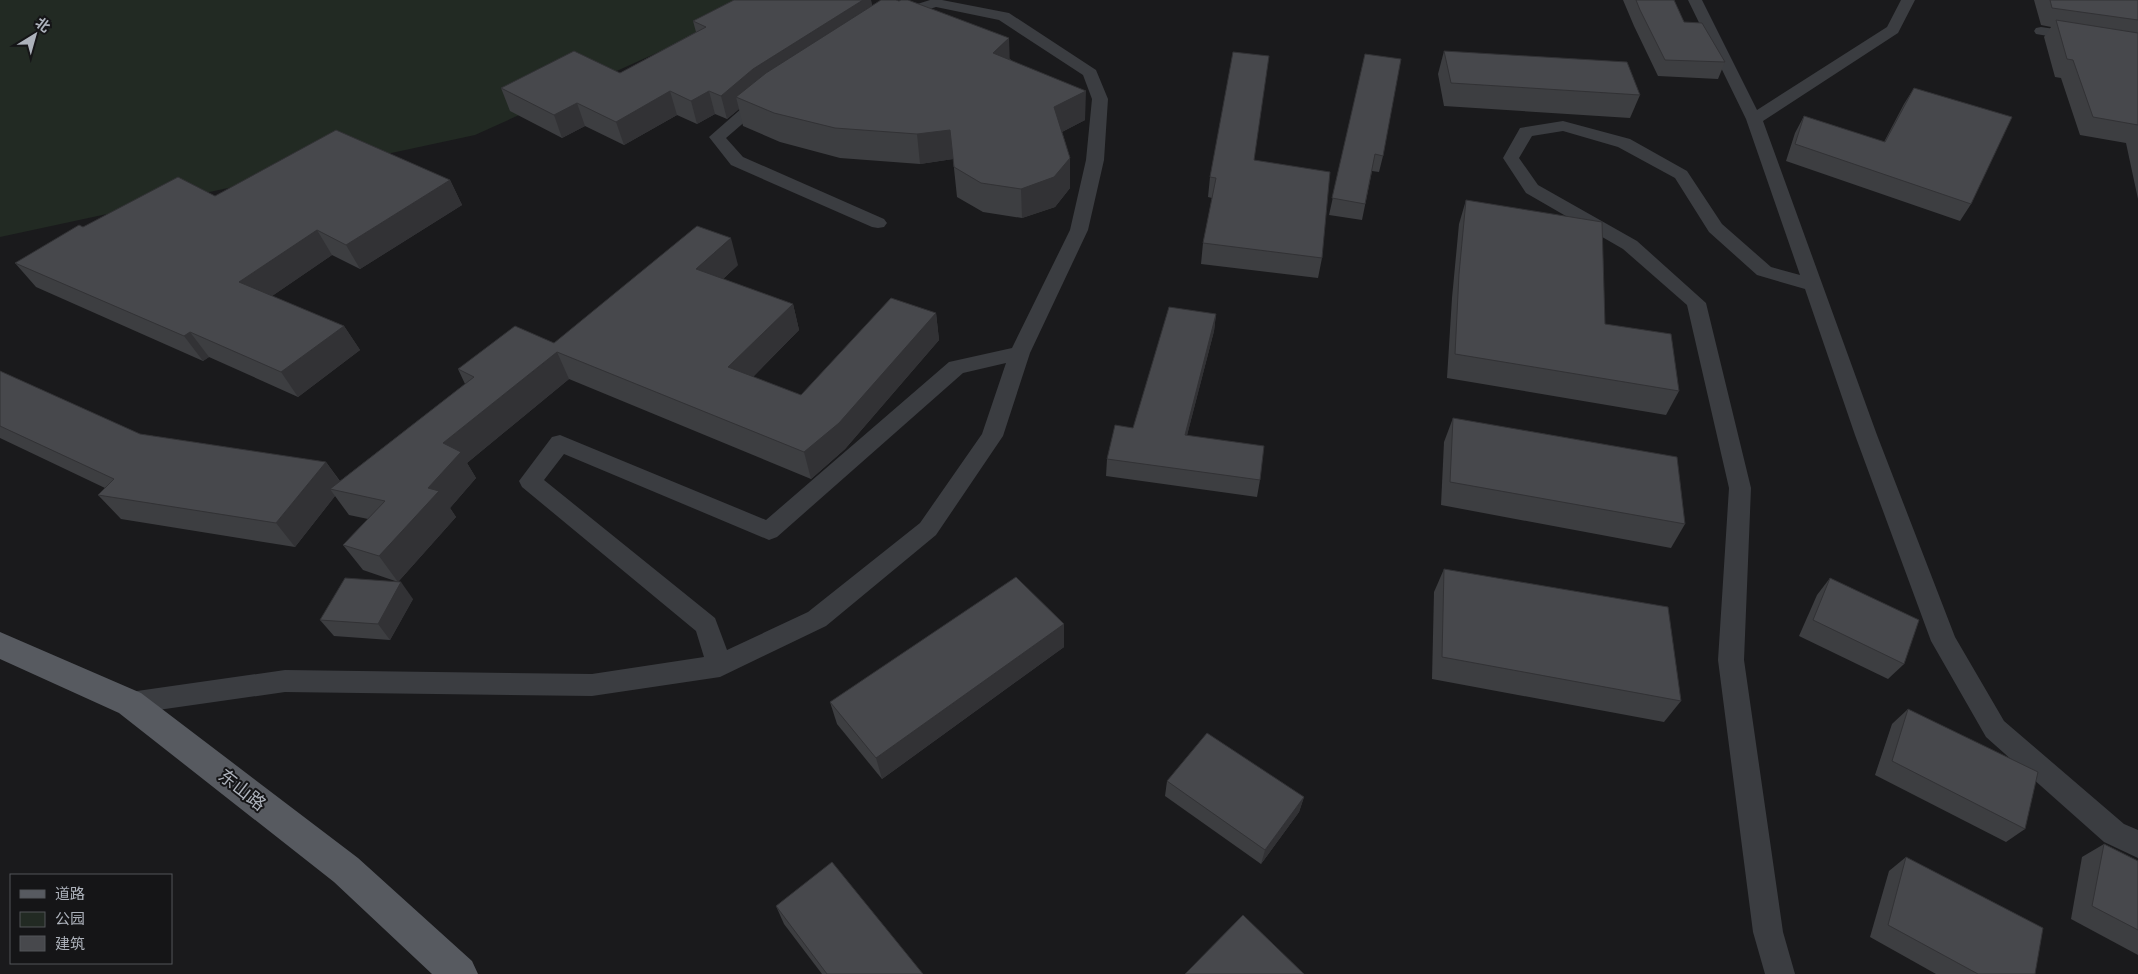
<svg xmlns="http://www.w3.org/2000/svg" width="2138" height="974" font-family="'Space Grotesk','Noto Sans SC',sans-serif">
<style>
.green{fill:#222a23}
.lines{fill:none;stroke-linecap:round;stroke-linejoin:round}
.service{fill:#3b3d41;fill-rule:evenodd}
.primary{fill:#575a60;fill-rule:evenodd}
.wall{fill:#3d3e41}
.shaded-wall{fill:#323235}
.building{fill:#47484c;stroke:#323235}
.labels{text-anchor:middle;stroke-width:4;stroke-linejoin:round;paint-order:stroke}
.near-street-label{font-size:18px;fill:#adb2bb;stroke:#151517}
</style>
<rect width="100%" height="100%" fill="#1a1a1c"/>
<path class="green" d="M 0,0 L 774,0 L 475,135 L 0,237 Z"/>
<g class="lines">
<g class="service">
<path d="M 930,0 L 942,0 L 1009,13 L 1096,70 L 1108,99 L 1104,160 L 1088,230 L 1030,353 L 1003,436 L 936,535 L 826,626 L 720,677 L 592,696 L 285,692 L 130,714 L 121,711 L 117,703 L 121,695 L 130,692 L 285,670 L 592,674 L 704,657 L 696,631 L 522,487 L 519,481 L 552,437 L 560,435 L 766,520 L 949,362 L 1012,348 L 1070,230 L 1086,160 L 1092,99 L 1083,75 L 999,20 L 936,7 L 897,19 L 892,18 L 890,15 L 892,12 ZM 1006,363 L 982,434 L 920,523 L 808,612 L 727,650 L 715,618 L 544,480 L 564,454 L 769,540 L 777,537 L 963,373 Z"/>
<path d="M 1688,0 L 1702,0 L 1757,110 L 1887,27 L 1901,0 L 1915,0 L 1898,33 L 1763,121 L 1877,435 L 1955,637 L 2004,721 L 2124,824 L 2138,830 L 2138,858 L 2104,842 L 1986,737 L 1931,641 L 1855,435 L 1805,289 L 1757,275 L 1709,232 L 1675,178 L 1618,147 L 1563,131 L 1532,136 L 1519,158 L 1538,185 L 1637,241 L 1706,303 L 1751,488 L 1744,660 L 1783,932 L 1795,974 L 1765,974 L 1753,932 L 1718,660 L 1729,488 L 1687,305 L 1623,249 L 1526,193 L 1503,158 L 1520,128 L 1563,121 L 1630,139 L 1687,171 L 1722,224 L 1771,267 L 1800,275 L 1746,119 Z"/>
<path d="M 2041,27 L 2138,41 L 2138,51 L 2036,34 L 2034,31 L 2036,28 Z"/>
<path d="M 764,92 L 770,94 L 772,97 L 770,100 L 726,138 L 743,157 L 884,219 L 887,223 L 884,227 L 878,228 L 872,227 L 731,165 L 709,137 L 758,94 Z"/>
</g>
<path class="primary" d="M 0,632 L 141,693 L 358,858 L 472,961 L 478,974 L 432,974 L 334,882 L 119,713 L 0,659 Z"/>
</g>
<g class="wall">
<path d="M 734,0 L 871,0 L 872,6 L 1010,59 L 1085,120 L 1062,132 L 1070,158 L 1070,188 L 1055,207 L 1022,218 L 983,212 L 957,197 L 953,159 L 920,164 L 840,158 L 780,142 L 743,126 L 739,109 L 727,119 L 715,114 L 697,124 L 677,115 L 624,145 L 585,126 L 562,138 L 510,111 L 501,88 L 620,73 L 696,32 L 693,21 Z"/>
<path d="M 1623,0 L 1674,0 L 1684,22 L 1725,62 L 1718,79 L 1658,76 L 1634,26 Z"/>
<path d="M 2034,0 L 2138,0 L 2138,199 L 2126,143 L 2080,135 L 2061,78 L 2055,77 L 2044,37 L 2051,27 L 2041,25 Z"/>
<path d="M 1444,51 L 1640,95 L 1630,118 L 1444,106 L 1438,74 Z"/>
<path d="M 1365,54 L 1383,156 L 1379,172 L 1372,171 L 1362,220 L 1329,215 Z"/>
<path d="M 1914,88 L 1971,204 L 1960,221 L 1786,161 L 1795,133 L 1804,116 L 1884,142 L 1904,104 Z"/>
<path d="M 1254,160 L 1322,258 L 1318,278 L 1201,264 L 1203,243 L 1212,198 L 1208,197 L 1210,177 Z"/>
<path d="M 450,180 L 462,205 L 360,269 L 332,255 L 272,296 L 344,326 L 360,350 L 298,397 L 209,357 L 203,361 L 36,287 L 15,263 L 83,227 L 215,196 Z"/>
<path d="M 1466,200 L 1605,324 L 1679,391 L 1666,415 L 1447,378 L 1452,298 L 1459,224 Z"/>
<path d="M 738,265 L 723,279 L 793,304 L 799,330 L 753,377 L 801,395 L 936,313 L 939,340 L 845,449 L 811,479 L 569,379 L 467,463 L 476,478 L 450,508 L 456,517 L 398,582 L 363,570 L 343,545 L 368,519 L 349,515 L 335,496 L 295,547 L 121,519 L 98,495 L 105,488 L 0,438 L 0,371 L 140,434 L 326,462 L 340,481 L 465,384 L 458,369 L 554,343 Z"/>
<path d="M 1216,314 L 1214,331 L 1187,435 L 1260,480 L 1257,497 L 1106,476 L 1107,459 L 1133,428 Z"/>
<path d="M 1453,418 L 1685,524 L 1671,548 L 1441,505 L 1444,442 Z"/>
<path d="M 1444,569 L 1681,701 L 1664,722 L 1432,679 L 1434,592 Z"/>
<path d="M 1830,578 L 1904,664 L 1888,679 L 1799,636 L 1817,595 Z"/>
<path d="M 413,599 L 390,640 L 334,636 L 320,620 Z"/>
<path d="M 1064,624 L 1064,647 L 882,779 L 837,724 L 830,702 Z"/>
<path d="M 1908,709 L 2025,829 L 2006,842 L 1875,775 L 1892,724 Z"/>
<path d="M 1167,781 L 1304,797 L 1299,812 L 1261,864 L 1165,796 Z"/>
<path d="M 2104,844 L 2138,861 L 2138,955 L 2071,919 L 2082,857 Z"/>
<path d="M 1906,857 L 2035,974 L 1936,974 L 1870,937 L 1889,871 Z"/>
<path d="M 776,906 L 923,974 L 822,974 L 784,924 Z"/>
</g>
<g class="shaded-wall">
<path d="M 863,0 L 871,0 L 873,18 L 736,97 L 739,109 L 727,119 L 721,96 L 753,69 Z"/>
<path d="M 1009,38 L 1010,67 L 993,53 Z"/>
<path d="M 670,91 L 677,115 L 624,145 L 616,122 Z"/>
<path d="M 709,91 L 715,114 L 697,124 L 691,101 Z"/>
<path d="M 1086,91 L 1085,120 L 1054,136 L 1054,107 Z"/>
<path d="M 577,103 L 585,126 L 562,138 L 554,115 Z"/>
<path d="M 950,130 L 953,159 L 920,164 L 917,134 Z"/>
<path d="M 1070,158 L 1070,188 L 1055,207 L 1022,218 L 1021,189 Z"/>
<path d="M 450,180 L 462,205 L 360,269 L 346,245 Z"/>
<path d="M 317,230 L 332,255 L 256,307 L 239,282 Z"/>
<path d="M 731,238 L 738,265 L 704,296 L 696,269 Z"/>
<path d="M 793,304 L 799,330 L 736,394 L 728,367 Z"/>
<path d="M 936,313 L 939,340 L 845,449 L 811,479 L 804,452 Z"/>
<path d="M 1216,314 L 1214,331 L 1183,451 L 1185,435 Z"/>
<path d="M 344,326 L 360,350 L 298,397 L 281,372 Z"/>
<path d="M 190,332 L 209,357 L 203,361 L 184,336 Z"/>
<path d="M 557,352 L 569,379 L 467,463 L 476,478 L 450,508 L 456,517 L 398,582 L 379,556 L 428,488 L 443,443 Z"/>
<path d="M 326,462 L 343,486 L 330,489 L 335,496 L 295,547 L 276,523 Z"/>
<path d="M 401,582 L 413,599 L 390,640 L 378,624 Z"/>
<path d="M 1064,624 L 1064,647 L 882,779 L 876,758 Z"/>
<path d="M 1304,797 L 1299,812 L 1261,864 L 1265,850 Z"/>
</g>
<g class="building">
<path d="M 734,0 L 863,0 L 753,69 L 721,96 L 709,91 L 691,101 L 670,91 L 616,122 L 577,103 L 554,115 L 501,88 L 574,51 L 620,73 L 706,27 L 693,21 Z"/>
<path d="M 881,0 L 896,0 L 899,1 L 901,0 L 908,0 L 1009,38 L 993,53 L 1086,91 L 1054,107 L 1070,158 L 1054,177 L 1021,189 L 981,183 L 954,167 L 950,130 L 917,134 L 835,128 L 774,113 L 736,97 L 766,73 Z"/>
<path d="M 1636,0 L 1674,0 L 1684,22 L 1702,23 L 1725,62 L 1665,60 L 1640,10 Z"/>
<path d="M 2050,0 L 2138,0 L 2138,20 L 2052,8 Z"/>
<path d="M 2056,20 L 2138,33 L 2138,125 L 2093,117 L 2073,60 L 2067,59 Z"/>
<path d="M 1444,51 L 1627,62 L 1640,95 L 1451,83 Z"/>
<path d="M 1233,52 L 1269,56 L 1254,160 L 1330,172 L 1322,258 L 1203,243 L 1216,178 L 1210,177 Z"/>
<path d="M 1365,54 L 1401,59 L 1383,156 L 1375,154 L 1365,204 L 1332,198 Z"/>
<path d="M 1914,88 L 2012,117 L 1971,204 L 1795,144 L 1804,116 L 1885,142 Z"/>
<path d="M 336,130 L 450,180 L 346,245 L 317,230 L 239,282 L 344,326 L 281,372 L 190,332 L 184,336 L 15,263 L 79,225 L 83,227 L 178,177 L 215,196 Z"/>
<path d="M 1466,200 L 1602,222 L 1605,324 L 1671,334 L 1679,391 L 1455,354 L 1459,274 Z"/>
<path d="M 697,226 L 731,238 L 696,269 L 793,304 L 728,367 L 801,395 L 891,298 L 936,313 L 839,423 L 804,452 L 557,352 L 443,443 L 461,452 L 428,488 L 439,491 L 379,556 L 343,545 L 385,501 L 330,489 L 474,377 L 458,369 L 515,326 L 554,343 Z"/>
<path d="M 1169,307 L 1216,314 L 1185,435 L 1264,446 L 1260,480 L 1107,459 L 1115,425 L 1133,428 Z"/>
<path d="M 0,371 L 140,434 L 326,462 L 276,523 L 98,495 L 114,479 L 0,426 Z"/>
<path d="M 1453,418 L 1677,457 L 1685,524 L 1450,482 Z"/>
<path d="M 1444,569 L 1668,607 L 1681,701 L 1442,657 Z"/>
<path d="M 1016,577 L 1064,624 L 876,758 L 830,702 Z"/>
<path d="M 345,578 L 401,582 L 378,624 L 320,620 Z"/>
<path d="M 1830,578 L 1919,620 L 1904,664 L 1813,620 Z"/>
<path d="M 1908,709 L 2038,772 L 2025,829 L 1892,761 Z"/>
<path d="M 1207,733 L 1304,797 L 1265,850 L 1167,781 Z"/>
<path d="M 2104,844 L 2138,861 L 2138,930 L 2092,906 Z"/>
<path d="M 1906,857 L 2043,928 L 2035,974 L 1978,974 L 1888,925 Z"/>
<path d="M 832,862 L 923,974 L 827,974 L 776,906 Z"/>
<path d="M 1243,915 L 1304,974 L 1185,974 Z"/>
</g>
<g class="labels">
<g class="near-street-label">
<text transform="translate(242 790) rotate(38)" y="6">东山路</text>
</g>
</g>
<rect x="10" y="874" width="162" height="90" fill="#151517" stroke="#525459"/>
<rect x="20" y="890" width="25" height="8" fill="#575a60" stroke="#525459"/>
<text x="55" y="899" font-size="15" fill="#adb2bb">道路</text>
<rect x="20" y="912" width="25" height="15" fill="#222a23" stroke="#525459"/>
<text x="55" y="924" font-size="15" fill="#adb2bb">公园</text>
<rect x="20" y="936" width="25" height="15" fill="#47484c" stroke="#525459"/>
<text x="55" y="949" font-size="15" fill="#adb2bb">建筑</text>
<g transform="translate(35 35) rotate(37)" stroke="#151517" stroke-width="4" paint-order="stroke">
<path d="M0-4L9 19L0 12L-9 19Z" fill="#adb2bb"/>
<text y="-8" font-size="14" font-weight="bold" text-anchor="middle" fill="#adb2bb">北</text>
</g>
</svg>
